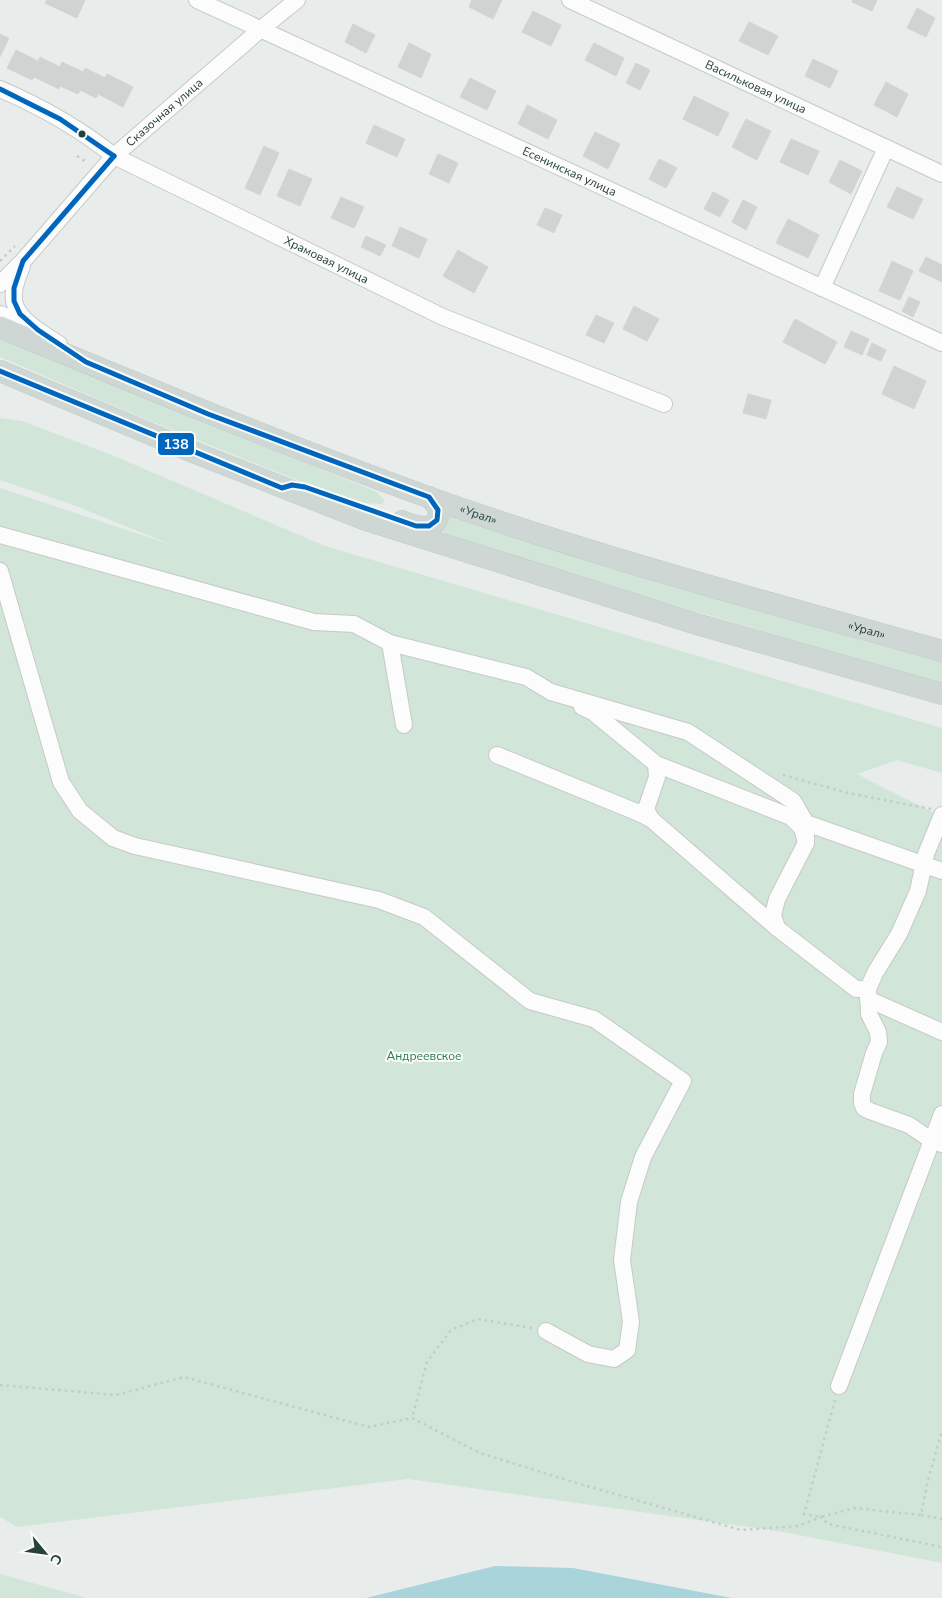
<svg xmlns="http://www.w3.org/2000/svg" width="942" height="1598" font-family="'Nunito Sans',sans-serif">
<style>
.green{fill:#d1e6d8}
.water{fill:#a9d4db}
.building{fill:#cfd4d2;stroke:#d1d6d4}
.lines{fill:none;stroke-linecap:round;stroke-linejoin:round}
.minor-casing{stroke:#c5cac8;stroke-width:18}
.major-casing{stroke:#c3ccc9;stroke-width:22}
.path{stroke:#c3ccca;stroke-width:2.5;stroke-dasharray:2.5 4;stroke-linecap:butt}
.minor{stroke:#fcfcfc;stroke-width:16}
.major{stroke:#cfd7d5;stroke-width:21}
.bus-1-casing{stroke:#f7fbf9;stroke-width:9}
.bus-1{stroke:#0065bd;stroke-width:5}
.bus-dot{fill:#24423a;stroke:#f7fbf9;stroke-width:2}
.labels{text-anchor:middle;stroke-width:4;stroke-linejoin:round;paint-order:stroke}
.street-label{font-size:12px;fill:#24423a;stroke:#f7fbf9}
.park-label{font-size:12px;fill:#2d7a4b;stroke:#f7fbf9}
.line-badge{stroke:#f7fbf9;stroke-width:2}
.badge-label{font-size:14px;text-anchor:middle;font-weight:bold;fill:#fff}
</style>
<rect width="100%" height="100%" fill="#e8edeb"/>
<g class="green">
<path d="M 0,335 L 235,435 L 375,491 L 385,500 L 382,504 C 348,505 309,484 277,472 C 184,436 92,397 0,357 Z"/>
<path d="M 0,418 L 22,421 L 112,455 L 325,546 L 942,728 L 942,773 L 897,760 L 857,774 L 942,817 L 942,1563 L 783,1532 L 408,1479 L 17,1527 L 0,1517 L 0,488 L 175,546 L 76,506 L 0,480 Z"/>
<path d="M 446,516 L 462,517 L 851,637 L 942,662 L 942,684 L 453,540 L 441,530 Z"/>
<path d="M 0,1574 L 87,1598 L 0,1598 Z"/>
</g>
<path class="water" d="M 495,1566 L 573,1568 L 732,1598 L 366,1598 Z"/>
<g class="building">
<path d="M 47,0 L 85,0 L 77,18 L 45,3 Z"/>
<path d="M 472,0 L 502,0 L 493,19 L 469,7 Z"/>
<path d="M 853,0 L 877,0 L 872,11 L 852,2 Z"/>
<path d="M 917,8 L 935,18 L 926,37 L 907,28 Z"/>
<path d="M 533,11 L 561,25 L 551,46 L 522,32 Z"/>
<path d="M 749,22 L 778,36 L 768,55 L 739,41 Z"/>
<path d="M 353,24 L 375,35 L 366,53 L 345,42 Z"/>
<path d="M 0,34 L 9,38 L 0,57 Z"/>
<path d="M 409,43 L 431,54 L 421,78 L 398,67 Z"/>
<path d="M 594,43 L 624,58 L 616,76 L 585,60 Z"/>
<path d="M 16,50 L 38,61 L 40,57 L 60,67 L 62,62 L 83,72 L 85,68 L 105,78 L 107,74 L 133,87 L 123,107 L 98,94 L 96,98 L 80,90 L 78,94 L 60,86 L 59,89 L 34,77 L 32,80 L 7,68 Z"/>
<path d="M 813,59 L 838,71 L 830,88 L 805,76 Z"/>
<path d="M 636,63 L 650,70 L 640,90 L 626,83 Z"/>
<path d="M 470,78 L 496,91 L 487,110 L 460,97 Z"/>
<path d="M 886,82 L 908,94 L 897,117 L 874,105 Z"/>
<path d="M 694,96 L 729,113 L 718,136 L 683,119 Z"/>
<path d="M 527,105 L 557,120 L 548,139 L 518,124 Z"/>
<path d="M 746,119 L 771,131 L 757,160 L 732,147 Z"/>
<path d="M 374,125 L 405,139 L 397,157 L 366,143 Z"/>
<path d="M 595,132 L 620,144 L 608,169 L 583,156 Z"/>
<path d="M 791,139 L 819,151 L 808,175 L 780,162 Z"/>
<path d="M 264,146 L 279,153 L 260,195 L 245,188 Z"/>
<path d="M 438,154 L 458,163 L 449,183 L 429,174 Z"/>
<path d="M 659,159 L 677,168 L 666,188 L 649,179 Z"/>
<path d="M 840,160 L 862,171 L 851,194 L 829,182 Z"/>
<path d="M 289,169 L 312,179 L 300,206 L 277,196 Z"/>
<path d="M 897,187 L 923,199 L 913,219 L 887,207 Z"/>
<path d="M 713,192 L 729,200 L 720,217 L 704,209 Z"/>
<path d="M 341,197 L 364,207 L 354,228 L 331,218 Z"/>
<path d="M 743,200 L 757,207 L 746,230 L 732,222 Z"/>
<path d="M 545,208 L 562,215 L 554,233 L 537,225 Z"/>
<path d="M 788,219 L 819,235 L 808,258 L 776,243 Z"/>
<path d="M 400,227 L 427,239 L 419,258 L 392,246 Z"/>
<path d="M 366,236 L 386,245 L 380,256 L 361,247 Z"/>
<path d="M 458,250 L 488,267 L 474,293 L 443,276 Z"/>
<path d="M 926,257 L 942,265 L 942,282 L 919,271 Z"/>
<path d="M 892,261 L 913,271 L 900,300 L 879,291 Z"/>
<path d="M 909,297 L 920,302 L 913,317 L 902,311 Z"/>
<path d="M 634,306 L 659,319 L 647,341 L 623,329 Z"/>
<path d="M 596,315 L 614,323 L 604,343 L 586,335 Z"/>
<path d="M 795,319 L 837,342 L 825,364 L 783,342 Z"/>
<path d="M 851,331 L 869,339 L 862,355 L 844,347 Z"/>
<path d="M 872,343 L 886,350 L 881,361 L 867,355 Z"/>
<path d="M 894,366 L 926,381 L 914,409 L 882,394 Z"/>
<path d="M 748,394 L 771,400 L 766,419 L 743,413 Z"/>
</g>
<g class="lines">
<g class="minor-casing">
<g id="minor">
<path id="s1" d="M 197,0 L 942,343"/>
<path id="s2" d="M 570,0 L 942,174"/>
<path id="s3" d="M 0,89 C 42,107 79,128 114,156 L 443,317 L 664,404"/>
<path d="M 22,266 C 18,276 12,289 14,301 C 18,321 44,334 59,344"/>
<path id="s4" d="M 0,284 L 23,261 L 114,156 L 261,29 L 297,0"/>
<path d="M 822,288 L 886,148"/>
<path d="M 0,314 L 29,326"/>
<path d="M 0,535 L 314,622 L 354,624 L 390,643 L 526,677 L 551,692 L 688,732 L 793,801 L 806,823 L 942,871"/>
<path d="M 0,571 L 61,782 L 80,811 L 113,838 L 135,846 L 379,900 L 424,917 L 530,1001 L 594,1019 L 683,1081 L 643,1157 L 629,1202 L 622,1260 L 631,1322 L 627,1350 L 614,1359 L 588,1354 L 546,1331"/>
<path d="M 390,643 L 404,725"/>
<path d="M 582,707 L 593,712 L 656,764 L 791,817 L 802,828 L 806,843"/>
<path d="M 497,755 L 639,813 L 646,809"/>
<path d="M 639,813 L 651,819 L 777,928 L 856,989 L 868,989"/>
<path d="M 942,815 L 926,854 L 918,891 L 899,934 L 875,973 L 868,989 L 869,1014 L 878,1032 L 879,1042 L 874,1053 L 862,1094 L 862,1103 L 864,1108 L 870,1111 L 909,1125 L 931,1140 L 942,1144"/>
<path d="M 651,819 L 646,809 L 657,777 L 656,764"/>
<path d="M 777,928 L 773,915 L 777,899 L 806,843 L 806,833"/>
<path d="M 868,999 L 942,1032"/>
<path d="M 839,1386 L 942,1114"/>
</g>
</g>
<g class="major-casing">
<g id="major">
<path id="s5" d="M 0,327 C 142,386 284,445 428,497 C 597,557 770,603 942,651"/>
<path d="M 0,371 L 198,454 L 366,520 L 700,625 L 942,694"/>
<path d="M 402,521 C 409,524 419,527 426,527 C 436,526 442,515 437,506 C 435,503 432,500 429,497"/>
</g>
</g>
<g class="path">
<path d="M 77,156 L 88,163"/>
<path d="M 0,261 L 15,246"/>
<path d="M 783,775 L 848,793 L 931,809"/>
<path d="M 532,1328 L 478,1319 L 451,1330 L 427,1362 L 412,1418 L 480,1453 L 573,1482 L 741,1530 L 798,1526 L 821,1517 L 828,1524 L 942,1547"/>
<path d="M 0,1385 L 116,1395 L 184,1377 L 369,1427 L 412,1418"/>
<path d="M 835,1400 L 804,1514 L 821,1517 L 854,1508 L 921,1515 L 928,1480 L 942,1431"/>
<path d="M 921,1515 L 942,1519"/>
</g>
<use href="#minor" class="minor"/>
<use href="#major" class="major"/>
<g class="bus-1-casing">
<g id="bus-1">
<path d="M 0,89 L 60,119 L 114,156"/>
<path d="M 0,371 L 282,488 L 292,485 L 305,487 L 416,526 L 429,526 L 437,520 L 438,510 L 429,497 L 208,414 L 86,362 L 38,330 L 20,314 L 14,301 L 14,288 L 23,261 L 114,156"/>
</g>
</g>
<use href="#bus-1" class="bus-1"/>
</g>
<circle class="bus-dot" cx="82" cy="134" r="4.5"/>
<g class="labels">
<g class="street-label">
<text dy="4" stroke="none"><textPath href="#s2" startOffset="205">Васильковая улица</textPath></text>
<text dy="4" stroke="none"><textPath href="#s4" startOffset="238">Сказочная улица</textPath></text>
<text dy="4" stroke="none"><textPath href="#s1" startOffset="410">Есенинская улица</textPath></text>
<text dy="4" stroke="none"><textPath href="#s3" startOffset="369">Храмовая улица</textPath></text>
<text dy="4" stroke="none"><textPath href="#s5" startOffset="514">«Урал»</textPath></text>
<text dy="4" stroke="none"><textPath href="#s5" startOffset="919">«Урал»</textPath></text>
</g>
<g class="park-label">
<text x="424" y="1060">Андреевское</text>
</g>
</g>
<rect class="line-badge" x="157" y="432" width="38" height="24" rx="5" fill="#0065bd"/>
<g class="badge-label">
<text x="176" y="449">138</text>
</g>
<g transform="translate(45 1553) rotate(119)" stroke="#f7fbf9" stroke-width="4" paint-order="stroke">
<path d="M0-4L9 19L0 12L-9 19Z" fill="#24423a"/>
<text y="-8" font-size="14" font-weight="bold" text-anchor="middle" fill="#24423a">С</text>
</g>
</svg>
